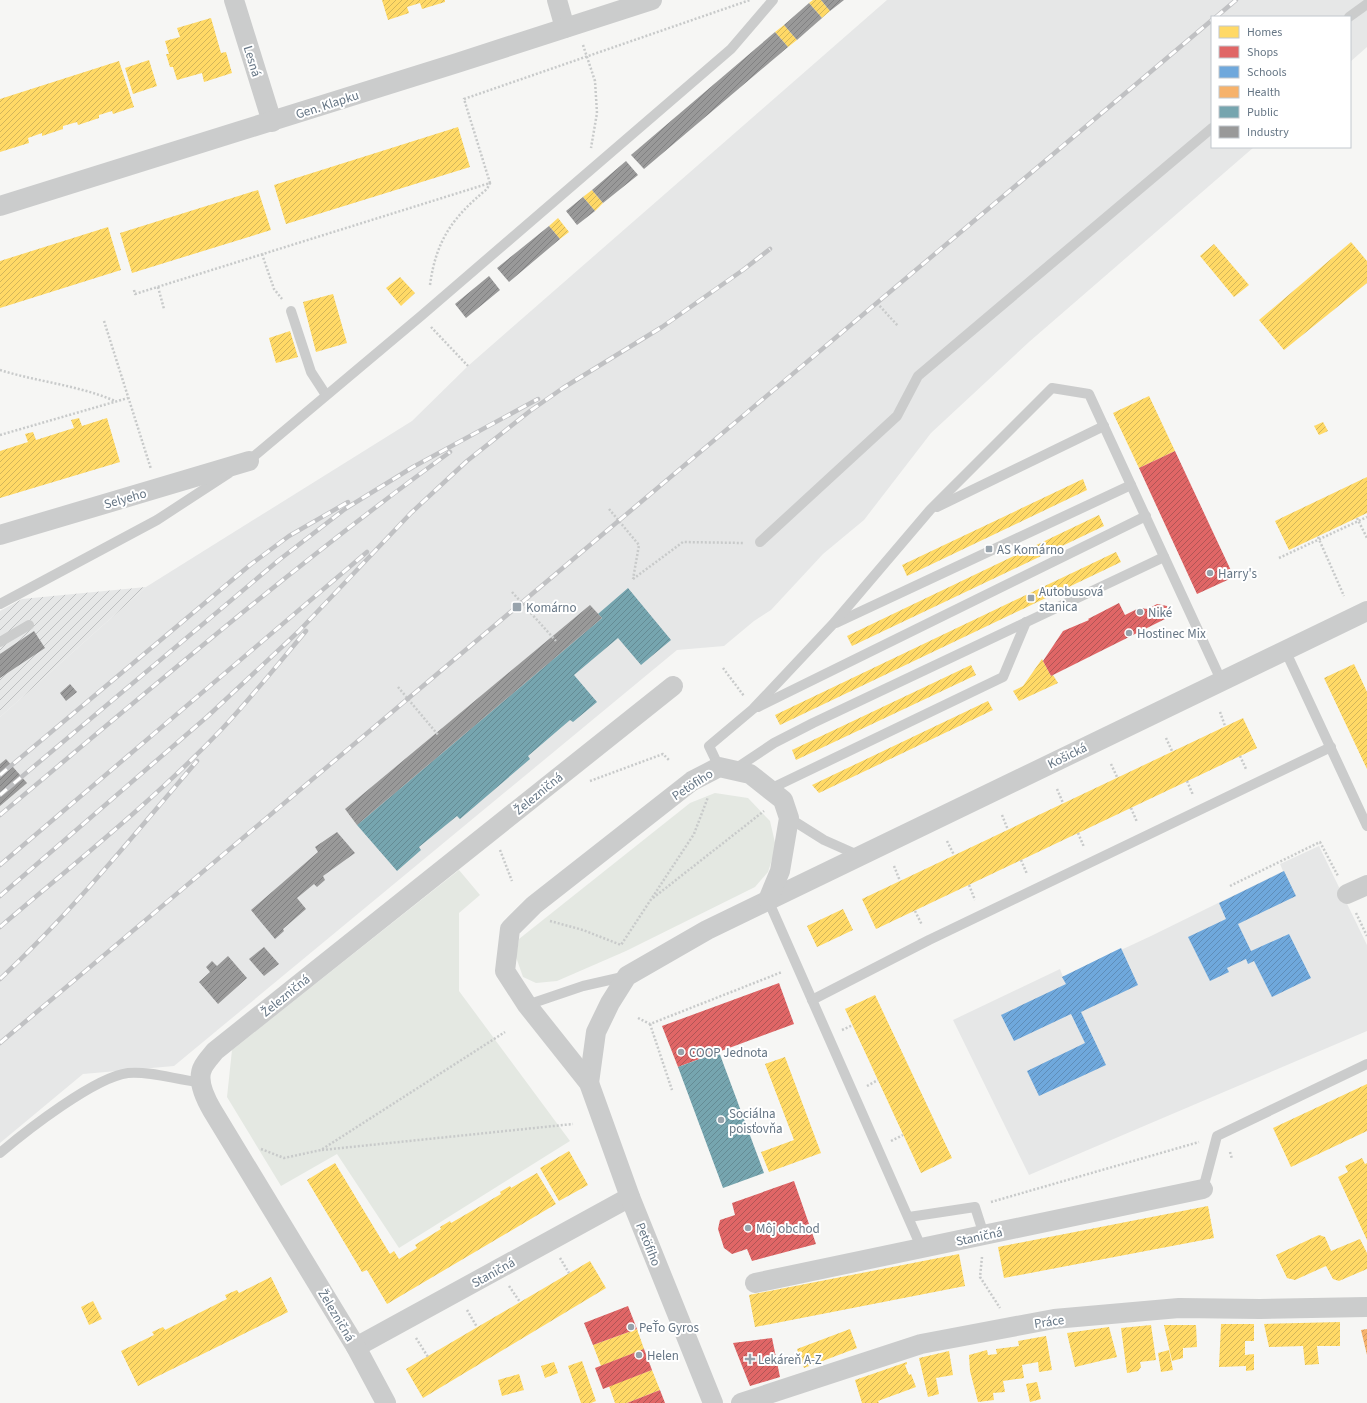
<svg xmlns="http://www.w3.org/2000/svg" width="1367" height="1403" font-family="'Source Sans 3',sans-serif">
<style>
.built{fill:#e6e7e7}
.industrial{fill:url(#industrial-furrows)}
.green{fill:#e4e8e2}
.homes{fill:url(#homes-hatch)}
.shops{fill:url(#shops-hatch)}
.schools{fill:url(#schools-hatch)}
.health{fill:url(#health-hatch)}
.public{fill:url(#public-hatch)}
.industry{fill:url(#industry-hatch)}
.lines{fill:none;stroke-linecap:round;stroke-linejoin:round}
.path{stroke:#c8caca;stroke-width:2.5;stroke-dasharray:2 2;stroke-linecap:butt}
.lane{stroke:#cbcccc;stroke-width:10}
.street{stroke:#cbcccc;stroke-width:20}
.rail-casing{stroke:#c0c1c3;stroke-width:4.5}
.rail{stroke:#fff;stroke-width:3;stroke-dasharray:9;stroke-linecap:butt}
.poi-dot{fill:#98a3ac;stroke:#fff;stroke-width:1.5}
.labels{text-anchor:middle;stroke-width:4;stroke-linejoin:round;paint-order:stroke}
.street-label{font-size:13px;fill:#667685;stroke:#fff}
.poi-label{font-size:13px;fill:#667685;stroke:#fff;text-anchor:start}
</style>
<defs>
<pattern id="industrial-furrows" width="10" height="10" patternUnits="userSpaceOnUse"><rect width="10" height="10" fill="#e6e7e7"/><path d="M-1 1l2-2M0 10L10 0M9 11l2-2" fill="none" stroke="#bec0c1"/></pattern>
<pattern id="homes-hatch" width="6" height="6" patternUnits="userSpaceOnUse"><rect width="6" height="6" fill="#ffd966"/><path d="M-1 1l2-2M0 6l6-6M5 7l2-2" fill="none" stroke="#d2b55a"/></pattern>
<pattern id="shops-hatch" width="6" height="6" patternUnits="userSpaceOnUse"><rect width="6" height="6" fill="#e06666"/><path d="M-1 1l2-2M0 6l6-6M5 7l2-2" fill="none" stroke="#b05556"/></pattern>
<pattern id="schools-hatch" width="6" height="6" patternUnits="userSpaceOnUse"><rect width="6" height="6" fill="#6fa8dc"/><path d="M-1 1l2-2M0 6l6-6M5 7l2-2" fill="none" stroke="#5f8db8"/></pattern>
<pattern id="health-hatch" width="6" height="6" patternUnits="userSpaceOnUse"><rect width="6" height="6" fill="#f6b26b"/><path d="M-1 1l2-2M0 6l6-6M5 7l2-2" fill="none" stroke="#cb955e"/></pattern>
<pattern id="public-hatch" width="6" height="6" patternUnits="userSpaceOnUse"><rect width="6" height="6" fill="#76a5af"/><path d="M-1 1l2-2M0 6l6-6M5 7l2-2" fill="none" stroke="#658b94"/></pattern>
<pattern id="industry-hatch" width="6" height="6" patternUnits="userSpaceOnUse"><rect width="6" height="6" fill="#999"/><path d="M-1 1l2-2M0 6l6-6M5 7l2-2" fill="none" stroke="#818182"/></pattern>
</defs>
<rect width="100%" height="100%" fill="#f6f6f4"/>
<g class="built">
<path d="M 887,0 L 1367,0 L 1367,47 L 1350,62 L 1350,17 L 1212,17 L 1212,147 L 1254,147 L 1029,342 L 931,433 L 864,520 L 823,554 L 771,610 L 754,621 L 724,646 L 677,650 L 174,1066 L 83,1074 L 0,1143 L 0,717 L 146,587 L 412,421 L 468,366 Z"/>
<path d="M 1319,846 L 1367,945 L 1367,1031 L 1029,1175 L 953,1020 L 1060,969 L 1063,977 L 1151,936 L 1283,871 L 1280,864 Z"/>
</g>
<path class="industrial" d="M 146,587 L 0,717 L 0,611 L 22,599 Z"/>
<g class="green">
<path d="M 715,793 L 748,798 L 770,821 L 776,847 L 768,872 L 755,887 L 626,951 L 557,981 L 536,983 L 523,977 L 516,957 L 519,939 L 690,803 Z"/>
<path d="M 459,870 L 480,895 L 459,913 L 459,991 L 570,1141 L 399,1248 L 337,1154 L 281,1186 L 227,1097 L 232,1050 Z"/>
</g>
<g class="homes">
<path d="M 382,0 L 445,0 L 445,2 L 422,9 L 420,3 L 407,7 L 409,13 L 388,20 Z"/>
<path d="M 813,0 L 821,0 L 830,11 L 822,18 L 809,3 Z"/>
<path d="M 211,18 L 221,53 L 226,52 L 232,73 L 204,82 L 202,73 L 177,80 L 173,67 L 170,67 L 166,54 L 169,54 L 165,41 L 180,37 L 177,28 Z"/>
<path d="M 784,25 L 797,40 L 788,47 L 775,32 Z"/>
<path d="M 149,60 L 157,86 L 133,94 L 125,68 Z"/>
<path d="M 119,61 L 134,107 L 113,114 L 112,111 L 99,115 L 99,118 L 78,125 L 77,122 L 63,126 L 63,129 L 42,136 L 42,133 L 28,138 L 29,143 L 0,152 L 0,99 Z"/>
<path d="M 458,127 L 470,167 L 286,224 L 274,185 Z"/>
<path d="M 258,190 L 271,230 L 132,273 L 120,233 Z"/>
<path d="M 592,190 L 603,203 L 595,211 L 583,197 Z"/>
<path d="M 558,218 L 569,232 L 560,239 L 549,226 Z"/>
<path d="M 108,227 L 121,270 L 0,308 L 0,261 Z"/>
<path d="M 1351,242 L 1367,261 L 1367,283 L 1284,350 L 1259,320 Z"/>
<path d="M 1214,244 L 1249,285 L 1234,297 L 1200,256 Z"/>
<path d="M 400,277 L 415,293 L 401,306 L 386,288 Z"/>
<path d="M 333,294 L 347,343 L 316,352 L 303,302 Z"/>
<path d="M 290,331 L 298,357 L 276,363 L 269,338 Z"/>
<path d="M 1149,396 L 1175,451 L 1139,468 L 1113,413 Z"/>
<path d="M 79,418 L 82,426 L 107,418 L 120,462 L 0,498 L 0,451 L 28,442 L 25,434 L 33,432 L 36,440 L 74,428 L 71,420 Z"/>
<path d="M 1323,422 L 1328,431 L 1319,435 L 1314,426 Z"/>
<path d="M 1367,477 L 1367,513 L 1289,550 L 1275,521 Z"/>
<path d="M 1083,479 L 1087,490 L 907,576 L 902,565 Z"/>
<path d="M 1099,515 L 1104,526 L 852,646 L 847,636 Z"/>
<path d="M 1116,552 L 1121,562 L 780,725 L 775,715 Z"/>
<path d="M 1042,659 L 1051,676 L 1053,675 L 1058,683 L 1019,701 L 1013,691 L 1023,686 Z"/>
<path d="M 1354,664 L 1367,692 L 1367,769 L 1324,678 Z"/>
<path d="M 971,665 L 976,675 L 796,760 L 792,750 Z"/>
<path d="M 988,701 L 993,710 L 819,793 L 812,785 Z"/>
<path d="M 1243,718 L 1257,748 L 876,929 L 862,899 Z"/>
<path d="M 843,909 L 853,930 L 817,947 L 807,926 Z"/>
<path d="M 875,995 L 952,1158 L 921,1173 L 845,1009 Z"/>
<path d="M 785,1057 L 821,1153 L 769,1172 L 761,1152 L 794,1140 L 765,1064 Z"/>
<path d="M 1367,1084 L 1367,1131 L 1291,1167 L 1273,1128 Z"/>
<path d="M 569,1151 L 588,1185 L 559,1201 L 540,1168 Z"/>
<path d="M 1362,1158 L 1365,1164 L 1367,1163 L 1367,1240 L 1338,1177 L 1348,1172 L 1345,1166 Z"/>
<path d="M 335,1163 L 390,1254 L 394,1251 L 399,1259 L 417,1248 L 415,1245 L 441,1229 L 440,1227 L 450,1221 L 451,1223 L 501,1194 L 500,1192 L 510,1186 L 511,1188 L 537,1173 L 556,1204 L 387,1304 L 367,1270 L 362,1272 L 307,1180 Z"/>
<path d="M 1208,1206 L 1214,1238 L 1004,1278 L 998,1247 Z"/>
<path d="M 1319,1235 L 1325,1237 L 1331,1251 L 1360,1239 L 1367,1253 L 1367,1269 L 1339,1281 L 1333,1279 L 1326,1266 L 1295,1280 L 1287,1278 L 1276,1255 Z"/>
<path d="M 959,1254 L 965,1286 L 755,1327 L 749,1295 Z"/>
<path d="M 590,1261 L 606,1288 L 423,1398 L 406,1369 Z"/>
<path d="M 271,1277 L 288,1312 L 138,1386 L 121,1351 L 154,1335 L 152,1332 L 163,1327 L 165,1330 L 227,1299 L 225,1295 L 237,1290 L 239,1293 Z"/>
<path d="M 93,1301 L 102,1319 L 89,1325 L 81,1307 Z"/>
<path d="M 1340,1322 L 1340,1346 L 1317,1346 L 1319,1364 L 1305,1365 L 1303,1346 L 1269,1347 L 1264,1324 Z"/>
<path d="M 1221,1324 L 1254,1324 L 1254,1341 L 1245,1341 L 1245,1355 L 1254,1354 L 1254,1370 L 1246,1371 L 1246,1366 L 1219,1367 Z"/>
<path d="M 1151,1325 L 1156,1360 L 1140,1362 L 1141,1367 L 1138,1371 L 1127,1373 L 1121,1328 Z"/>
<path d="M 1164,1325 L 1196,1325 L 1197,1347 L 1183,1348 L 1183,1358 L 1172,1361 Z"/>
<path d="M 1109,1327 L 1117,1357 L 1075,1367 L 1067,1333 Z"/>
<path d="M 637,1329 L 644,1349 L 601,1366 L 593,1345 Z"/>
<path d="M 850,1329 L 857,1348 L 804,1368 L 797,1349 Z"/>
<path d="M 1046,1336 L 1052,1370 L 1039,1372 L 1038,1362 L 1022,1365 L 1024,1378 L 1003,1381 L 1005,1392 L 993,1393 L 994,1400 L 978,1402 L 970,1371 L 969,1355 L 987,1350 L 988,1355 L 997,1354 L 996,1349 L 1019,1346 L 1018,1341 Z"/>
<path d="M 1169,1350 L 1173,1370 L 1161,1372 L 1158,1353 Z"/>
<path d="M 949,1351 L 953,1375 L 936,1378 L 939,1394 L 928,1397 L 919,1358 Z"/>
<path d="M 582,1361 L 596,1401 L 591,1403 L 581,1403 L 568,1366 Z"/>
<path d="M 554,1362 L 558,1373 L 545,1378 L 541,1366 Z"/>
<path d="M 907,1362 L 907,1364 L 905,1365 L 909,1375 L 911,1374 L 916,1387 L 878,1401 L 879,1403 L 862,1403 L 855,1380 Z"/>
<path d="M 652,1370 L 660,1390 L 627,1403 L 615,1403 L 609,1386 Z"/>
<path d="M 519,1374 L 524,1390 L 502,1396 L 498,1380 Z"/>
<path d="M 1037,1382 L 1041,1399 L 1030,1402 L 1026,1384 Z"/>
</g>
<g class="shops">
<path d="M 1175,451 L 1234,577 L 1197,594 L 1139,468 Z"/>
<path d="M 1119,603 L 1125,615 L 1139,608 L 1148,609 L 1157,604 L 1167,606 L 1171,616 L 1051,676 L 1043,661 L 1063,631 L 1089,620 L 1088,619 Z"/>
<path d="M 779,983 L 794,1024 L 678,1067 L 662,1026 Z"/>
<path d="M 794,1181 L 816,1244 L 752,1261 L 747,1249 L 732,1254 L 724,1248 L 718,1229 L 720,1220 L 735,1215 L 732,1203 Z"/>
<path d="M 628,1306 L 637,1329 L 593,1345 L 584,1323 Z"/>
<path d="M 772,1338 L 780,1377 L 750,1386 L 733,1343 Z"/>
<path d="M 644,1349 L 652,1370 L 603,1389 L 595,1368 Z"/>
<path d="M 660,1390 L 665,1403 L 627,1403 Z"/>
</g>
<g class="schools">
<path d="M 1284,871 L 1296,896 L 1238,924 L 1251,951 L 1289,934 L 1311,978 L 1272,997 L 1254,961 L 1248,964 L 1246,959 L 1227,968 L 1229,972 L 1210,981 L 1188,937 L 1226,919 L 1219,903 Z"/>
<path d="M 1121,948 L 1138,985 L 1081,1012 L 1106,1065 L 1039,1096 L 1027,1071 L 1085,1043 L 1071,1014 L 1014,1041 L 1001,1015 L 1066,984 L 1062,977 Z"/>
</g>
<path class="health" d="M 1367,1329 L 1367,1355 L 1361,1330 Z"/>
<g class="public">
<path d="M 628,588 L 671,640 L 641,665 L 618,638 L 574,675 L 597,702 L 573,722 L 570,720 L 528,756 L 530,759 L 460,819 L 457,816 L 419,847 L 421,850 L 397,871 L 357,825 L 602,618 L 598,614 Z"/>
<path d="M 719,1052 L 764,1173 L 723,1188 L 678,1067 Z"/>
</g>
<g class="industry">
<path d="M 821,0 L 844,0 L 830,11 Z"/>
<path d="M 809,3 L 822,18 L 797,40 L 784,25 Z"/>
<path d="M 775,32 L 788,47 L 644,169 L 631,155 Z"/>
<path d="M 626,161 L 638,175 L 603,203 L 592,190 Z"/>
<path d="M 583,197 L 595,211 L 577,225 L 566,211 Z"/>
<path d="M 549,226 L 560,239 L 509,282 L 497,268 Z"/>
<path d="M 489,276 L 500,290 L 466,318 L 455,304 Z"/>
<path d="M 590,605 L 602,618 L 357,825 L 345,809 Z"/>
<path d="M 34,631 L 45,648 L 0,678 L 0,654 Z"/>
<path d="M 70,684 L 77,692 L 66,701 L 60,693 Z"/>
<path d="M 6,759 L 27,783 L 0,806 L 0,764 Z"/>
<path d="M 337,832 L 355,853 L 323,876 L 325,880 L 317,887 L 314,884 L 297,898 L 306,909 L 283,929 L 284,931 L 275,939 L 251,910 L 318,852 L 315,847 Z"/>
<path d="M 264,947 L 279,964 L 264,976 L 249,959 Z"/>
<path d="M 228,956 L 247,978 L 218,1004 L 199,982 L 210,972 L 206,967 L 212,961 L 217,966 Z"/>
</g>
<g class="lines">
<g class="path">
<path d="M 583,45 L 595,81 L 597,113 L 591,148"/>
<path d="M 262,254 L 274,289 L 282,299"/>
<path d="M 430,285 C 436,240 453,217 487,189 L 490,183"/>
<path d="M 158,287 L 164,309"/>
<path d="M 134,290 L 135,294 L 490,183 L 464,99 L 750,0"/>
<path d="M 877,303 L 898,326"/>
<path d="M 104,321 L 151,469"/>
<path d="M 431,327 L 468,366"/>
<path d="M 0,370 C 38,382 78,385 115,401"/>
<path d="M 0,435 L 128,398"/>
<path d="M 609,509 L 639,545 L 633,579"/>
<path d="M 1357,518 L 1367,538"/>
<path d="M 1318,537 L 1344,596"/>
<path d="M 1279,558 L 1367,517"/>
<path d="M 633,579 L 683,542 L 744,543"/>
<path d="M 512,592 L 556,641"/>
<path d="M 723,668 L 744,696"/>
<path d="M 398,687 L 439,736"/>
<path d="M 1220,712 L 1225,726"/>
<path d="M 1166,738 L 1172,751"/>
<path d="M 1240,756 L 1246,769"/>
<path d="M 1111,764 L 1117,777"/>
<path d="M 590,781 L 663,754 L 670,761"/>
<path d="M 1187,781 L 1193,795"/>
<path d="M 1057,789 L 1063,803"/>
<path d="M 1131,808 L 1137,822"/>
<path d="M 1002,815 L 1008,830"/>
<path d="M 1078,833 L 1084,847"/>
<path d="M 947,841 L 954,855"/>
<path d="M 500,850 L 512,881"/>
<path d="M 1021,860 L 1027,874"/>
<path d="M 894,866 L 900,881"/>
<path d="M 969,885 L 975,900"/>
<path d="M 1230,886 L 1320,842 L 1338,876"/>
<path d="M 653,898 L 764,811"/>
<path d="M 915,911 L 922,925"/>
<path d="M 1356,913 L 1367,936"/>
<path d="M 550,921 L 583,930 L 621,945 L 694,834 L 708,797"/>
<path d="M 638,1018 L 650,1024 L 782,972"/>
<path d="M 650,1024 L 672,1090"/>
<path d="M 842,1030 L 853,1025"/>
<path d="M 867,1086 L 878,1080"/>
<path d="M 891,1141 L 903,1135"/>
<path d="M 261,1149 L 284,1158 L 321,1150 L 505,1032"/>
<path d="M 322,1150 L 573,1124"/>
<path d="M 1230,1152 L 1232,1159"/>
<path d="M 991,1202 L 1199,1142"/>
<path d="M 982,1257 L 980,1277 L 1000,1308"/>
<path d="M 560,1258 L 569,1273"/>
<path d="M 509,1286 L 520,1302"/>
<path d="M 467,1310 L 477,1327"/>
<path d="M 416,1338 L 428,1357"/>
</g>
<g class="lane">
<path d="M 1349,17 L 1367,4"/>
<path d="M 291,311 L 311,372 L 326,395"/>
<path d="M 246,463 L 421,316 L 731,49 L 773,0"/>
<path d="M 937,507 L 1104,426"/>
<path d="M 760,542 L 897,416 L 918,376 L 1212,128"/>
<path d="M 0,604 L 157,520 L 229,473"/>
<path d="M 836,623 L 1131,485"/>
<path d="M 0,642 L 29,625"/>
<path d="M 1285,650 L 1367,826"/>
<path d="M 758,707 L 1146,516"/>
<path d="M 719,767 L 709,746 L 753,709 L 833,624 L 930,510 L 1052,388 L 1089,394 L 1221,680"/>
<path d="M 735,769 L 774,743 L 813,723 L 1164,557"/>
<path d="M 770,789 L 1003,677 L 1026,622"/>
<path d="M 789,818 L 824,840 L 860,856"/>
<path d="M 768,900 L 922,1249"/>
<path d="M 812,1000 L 929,940 L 1331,747"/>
<path d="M 527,1005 L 583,986 L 627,976"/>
<path d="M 0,1153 C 27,1130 95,1077 128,1073 C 153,1071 176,1080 200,1082"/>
<path d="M 1203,1189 L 1217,1136 L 1367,1064"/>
<path d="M 909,1217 L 975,1207 L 984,1235"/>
</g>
<g class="street">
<path d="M 234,0 L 272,122"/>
<path d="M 557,0 L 565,28"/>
<path d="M 0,206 L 457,63 L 652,0"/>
<path d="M 0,535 L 249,461"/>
<path d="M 1347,894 L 1367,885"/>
<path d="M 589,1083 L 596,1032 L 610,1003 L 627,976 L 707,930 L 1367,611"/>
<path d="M 755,1283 L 1203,1189"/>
<path d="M 356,1347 L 630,1197"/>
<path d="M 386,1403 L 356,1347 L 212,1110 C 205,1098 196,1080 203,1067 C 206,1061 211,1056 215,1051 L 673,686"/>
<path d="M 713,1403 L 630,1197 L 589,1083 L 527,1005 L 505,971 L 510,929 L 534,905 L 692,781 L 719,767 L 750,774 L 783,800 L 789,818 L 780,871 L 768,900"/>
<path d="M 741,1403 L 921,1344 L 1054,1319 L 1179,1308 L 1260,1309 L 1367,1307"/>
</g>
<g class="rail-casing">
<g id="rail">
<path d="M 1216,17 L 1236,0"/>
<path d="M 0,775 L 250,565 L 289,536 L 348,502"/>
<path d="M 0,795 L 279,560 L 345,509 L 413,467 L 538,399"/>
<path d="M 0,815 C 148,691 294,565 450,452"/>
<path d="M 0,865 L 367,552"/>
<path d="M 0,896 L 208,716 L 299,631 L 411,513 L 467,461 L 530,411 L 563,388 L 662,327 L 743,270 L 770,249"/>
<path d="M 0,927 C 75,863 153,801 221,730 C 251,698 278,664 306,631"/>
<path d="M 0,979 C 72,912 133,836 197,761"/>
<path d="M 0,1043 L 1212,20"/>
</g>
</g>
<use href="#rail" class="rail"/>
</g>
<g class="poi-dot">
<rect x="985" y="545" width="8" height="8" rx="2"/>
<circle cx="1210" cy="573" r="4"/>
<rect x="1027" y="594" width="8" height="8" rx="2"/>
<rect x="512" y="602" width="10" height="10" rx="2"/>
<circle cx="1140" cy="612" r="4"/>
<circle cx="1129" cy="633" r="4"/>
<circle cx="681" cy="1052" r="4"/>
<circle cx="721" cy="1120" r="4"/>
<circle cx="748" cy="1228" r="4"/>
<circle cx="631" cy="1327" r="4"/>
<circle cx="639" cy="1355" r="4"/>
<path d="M748 1353h4v4h4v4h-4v4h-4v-4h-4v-4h4z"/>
</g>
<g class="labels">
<g class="street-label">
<text transform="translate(253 61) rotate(73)" y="5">Lesná</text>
<text transform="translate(327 104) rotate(-18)" y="5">Gen. Klapku</text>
<text transform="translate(125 498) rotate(-16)" y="5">Selyeho</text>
<text transform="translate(1067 755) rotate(-26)" y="5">Košická</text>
<text transform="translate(692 784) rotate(-33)" y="5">Petöfiho</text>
<text transform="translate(538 793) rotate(-39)" y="5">Železničná</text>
<text transform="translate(285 995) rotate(-39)" y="5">Železničná</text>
<text transform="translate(979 1236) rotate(-12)" y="5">Staničná</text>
<text transform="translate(649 1244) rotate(68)" y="5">Petöfiho</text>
<text transform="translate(493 1272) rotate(-29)" y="5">Staničná</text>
<text transform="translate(337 1315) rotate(59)" y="5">Železničná</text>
<text transform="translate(1049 1321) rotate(-8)" y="5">Práce</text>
</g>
<g class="poi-label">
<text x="997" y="554">AS Komárno</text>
<text x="1218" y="578">Harry's</text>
<text x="1039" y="596">Autobusová<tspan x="1039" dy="15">stanica</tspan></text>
<text x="526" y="612">Komárno</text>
<text x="1148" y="617">Niké</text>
<text x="1137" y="638">Hostinec Mix</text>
<text x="689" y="1057">COOP Jednota</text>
<text x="729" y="1118">Sociálna<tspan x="729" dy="15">poisťovňa</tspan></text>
<text x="756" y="1233">Môj obchod</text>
<text x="639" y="1332">PeŤo Gyros</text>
<text x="647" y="1360">Helen</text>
<text x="758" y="1364">Lekáreň A-Z</text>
</g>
</g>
<rect x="1211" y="16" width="140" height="132" fill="#ffffff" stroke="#c2c8ce"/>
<rect x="1219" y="26" width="20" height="12" fill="#ffd966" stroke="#c2c8ce"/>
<text x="1247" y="36" font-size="12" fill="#667685">Homes</text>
<rect x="1219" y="46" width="20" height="12" fill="#e06666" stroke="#c2c8ce"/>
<text x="1247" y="56" font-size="12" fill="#667685">Shops</text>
<rect x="1219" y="66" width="20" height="12" fill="#6fa8dc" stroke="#c2c8ce"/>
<text x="1247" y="76" font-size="12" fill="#667685">Schools</text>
<rect x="1219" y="86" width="20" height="12" fill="#f6b26b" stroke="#c2c8ce"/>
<text x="1247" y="96" font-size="12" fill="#667685">Health</text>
<rect x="1219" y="106" width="20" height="12" fill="#76a5af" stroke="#c2c8ce"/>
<text x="1247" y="116" font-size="12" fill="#667685">Public</text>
<rect x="1219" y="126" width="20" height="12" fill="#999999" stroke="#c2c8ce"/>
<text x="1247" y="136" font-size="12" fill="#667685">Industry</text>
</svg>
